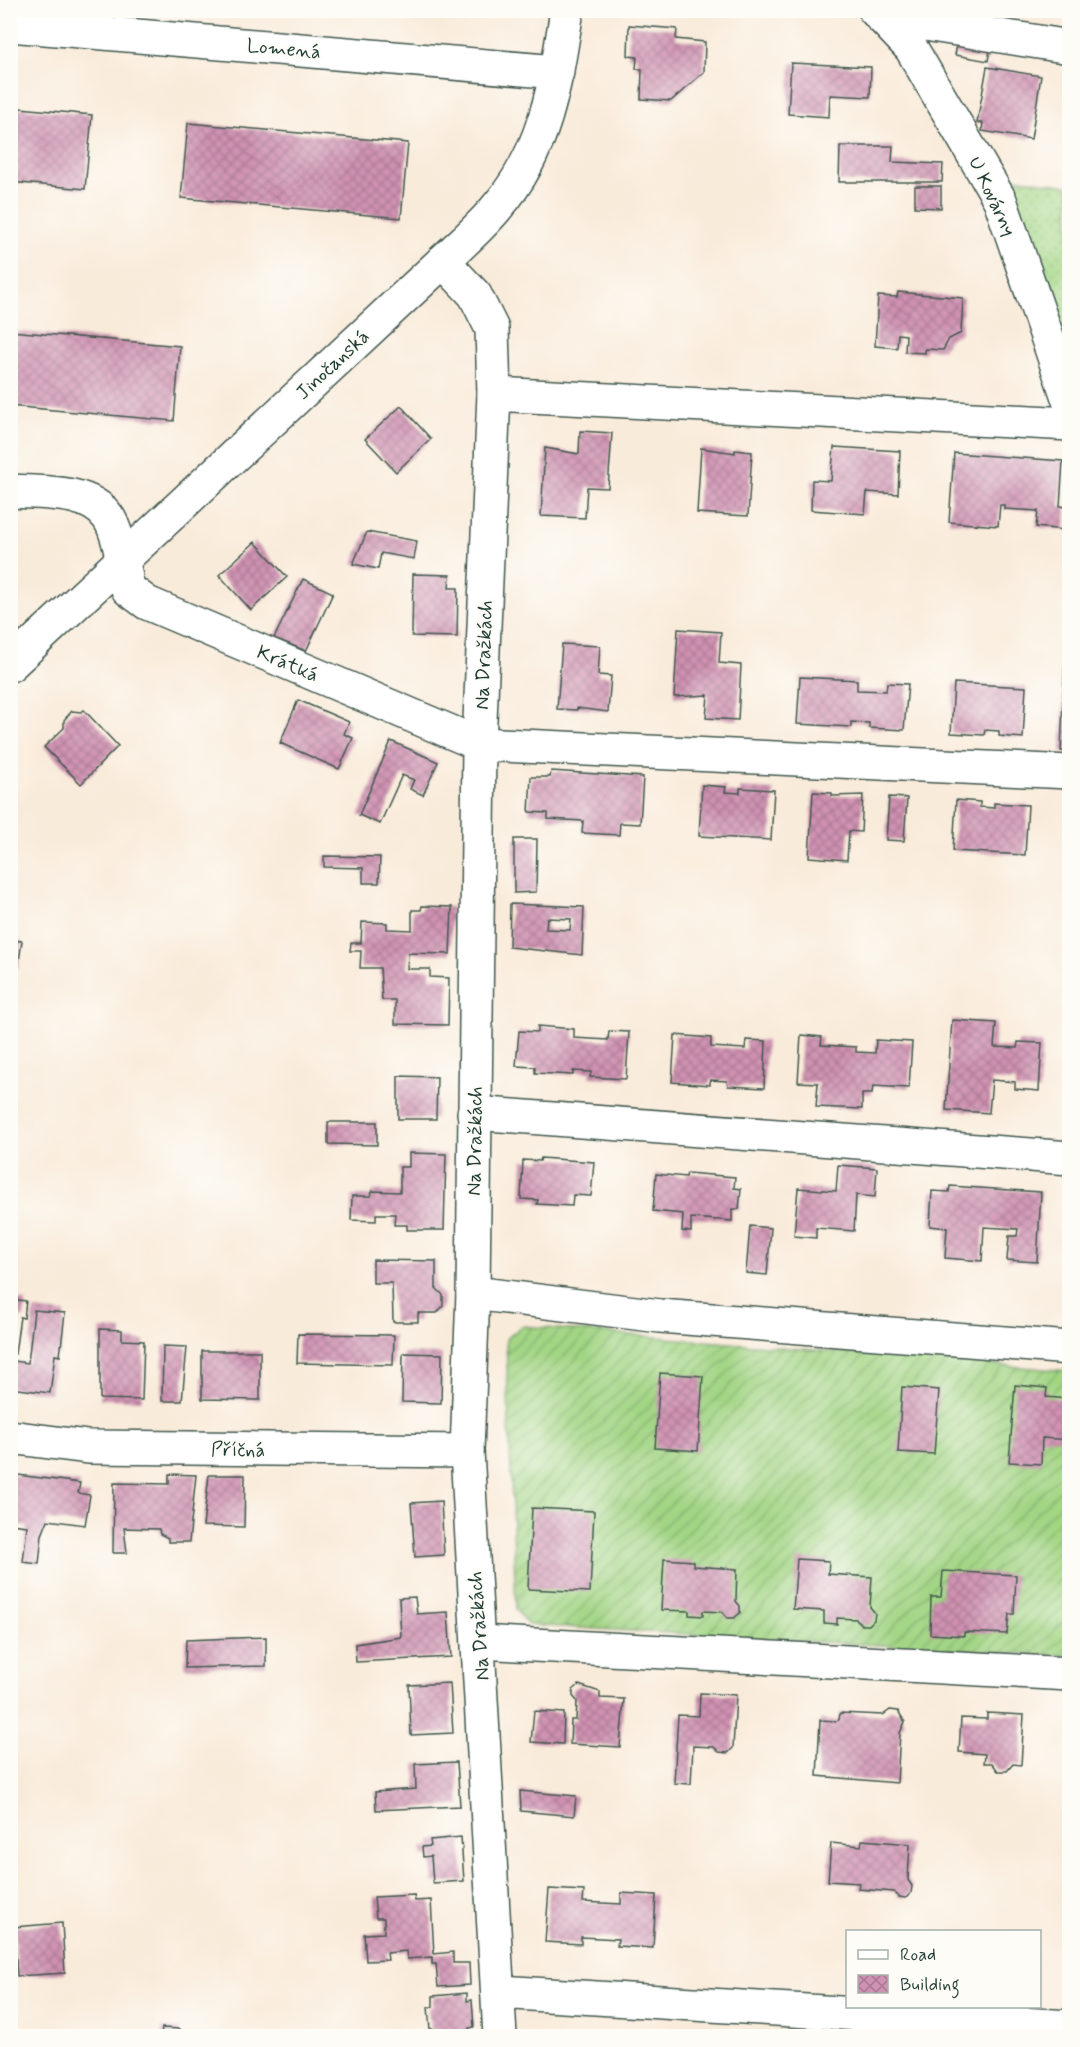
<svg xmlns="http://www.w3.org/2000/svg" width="1080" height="2047" font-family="Mynerve,sans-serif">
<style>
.grass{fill:url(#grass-dots);stroke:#60895c;stroke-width:1.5}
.garden{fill:url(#garden-furrows);stroke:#60895c;stroke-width:1.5}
.building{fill:url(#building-cross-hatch);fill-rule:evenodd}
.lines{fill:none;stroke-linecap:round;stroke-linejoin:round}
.street-casing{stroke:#40574d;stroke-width:36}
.secondary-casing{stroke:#40574d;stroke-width:36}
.street{stroke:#fff;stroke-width:33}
.secondary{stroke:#fff;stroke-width:33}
.labels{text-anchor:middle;stroke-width:4.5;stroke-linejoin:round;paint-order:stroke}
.street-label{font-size:20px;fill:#1f3d34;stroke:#fdfcf7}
</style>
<defs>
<pattern id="grass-dots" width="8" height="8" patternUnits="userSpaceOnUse" patternTransform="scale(1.5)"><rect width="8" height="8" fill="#a2d584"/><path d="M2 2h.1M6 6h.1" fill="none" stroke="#83ae6d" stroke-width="1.8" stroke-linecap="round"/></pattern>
<pattern id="garden-furrows" width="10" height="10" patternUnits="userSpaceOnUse" patternTransform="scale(1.5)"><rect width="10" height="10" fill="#a2d584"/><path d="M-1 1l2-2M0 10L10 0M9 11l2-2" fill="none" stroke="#83ae6d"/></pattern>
<pattern id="building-cross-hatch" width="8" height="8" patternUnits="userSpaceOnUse" patternTransform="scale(1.5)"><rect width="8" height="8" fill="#d092b2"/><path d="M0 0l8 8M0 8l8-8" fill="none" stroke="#a87892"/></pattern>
</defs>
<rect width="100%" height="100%" fill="#fdfcf7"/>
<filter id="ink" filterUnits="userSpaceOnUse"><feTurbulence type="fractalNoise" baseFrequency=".0167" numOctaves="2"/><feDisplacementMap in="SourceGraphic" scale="12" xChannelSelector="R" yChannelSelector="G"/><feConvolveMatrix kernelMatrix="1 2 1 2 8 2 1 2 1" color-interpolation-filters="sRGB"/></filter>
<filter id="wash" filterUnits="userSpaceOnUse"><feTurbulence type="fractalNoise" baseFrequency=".008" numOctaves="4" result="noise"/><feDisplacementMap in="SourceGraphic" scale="24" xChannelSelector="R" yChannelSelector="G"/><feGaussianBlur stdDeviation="1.35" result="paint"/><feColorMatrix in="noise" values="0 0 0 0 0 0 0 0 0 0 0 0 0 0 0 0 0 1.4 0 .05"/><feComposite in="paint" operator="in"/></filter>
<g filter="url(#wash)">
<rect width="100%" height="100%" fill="#f9ebda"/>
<path class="grass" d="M 1008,177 L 1069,186 L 1069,358 Z"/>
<path class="garden" d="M 522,1326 L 1069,1371 L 1069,1656 L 528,1625 L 516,1610 L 506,1339 Z"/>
<g id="blocks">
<g class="building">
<path d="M 1042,10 L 1066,10 L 1064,16 Z"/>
<path d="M 629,25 L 677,29 L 676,39 L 705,42 L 704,72 L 671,101 L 641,99 L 642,69 L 636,69 L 637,57 L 628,56 Z"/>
<path d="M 958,39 L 991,45 L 988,61 L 955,55 Z"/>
<path d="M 791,63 L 871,67 L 870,97 L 830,95 L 829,117 L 788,114 Z"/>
<path d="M 987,67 L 1041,76 L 1031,139 L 982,131 L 983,123 L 977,123 Z"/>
<path d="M 10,107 L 92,115 L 85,189 L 10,182 Z"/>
<path d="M 188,123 L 408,143 L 401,218 L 181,198 Z"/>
<path d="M 840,146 L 893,146 L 892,162 L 943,164 L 942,182 L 839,182 Z"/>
<path d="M 915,186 L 941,186 L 941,208 L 915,207 Z"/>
<path d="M 898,292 L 963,298 L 961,333 L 949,339 L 943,350 L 925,349 L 925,353 L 905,352 L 906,335 L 898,334 L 897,348 L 875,346 L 878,296 L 897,297 Z"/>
<path d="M 10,331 L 180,346 L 174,421 L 10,406 Z"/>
<path d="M 401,406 L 431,439 L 396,472 L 365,439 Z"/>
<path d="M 580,431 L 612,433 L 608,488 L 587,487 L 585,518 L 541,516 L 545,448 L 579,454 Z"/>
<path d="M 834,447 L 900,451 L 898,494 L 867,492 L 865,514 L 811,510 L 812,480 L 831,481 Z"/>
<path d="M 701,448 L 735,453 L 735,450 L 752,452 L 748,516 L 697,513 Z"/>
<path d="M 954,453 L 1063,461 L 1060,506 L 1066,507 L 1065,530 L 1036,527 L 1038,511 L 1004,509 L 1004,505 L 1000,505 L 998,526 L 949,522 Z"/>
<path d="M 367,532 L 417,541 L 414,559 L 381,553 L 378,569 L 353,564 Z"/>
<path d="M 255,542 L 287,577 L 251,610 L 219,575 Z"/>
<path d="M 413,574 L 450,575 L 449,588 L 458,588 L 457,637 L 412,636 Z"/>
<path d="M 303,579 L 333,593 L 306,651 L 274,638 Z"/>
<path d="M 678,629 L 721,632 L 719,663 L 741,665 L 738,720 L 706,718 L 708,695 L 674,697 Z"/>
<path d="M 562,644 L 600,646 L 598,675 L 611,676 L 608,712 L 577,708 L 577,710 L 557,709 Z"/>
<path d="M 1065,656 L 1070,656 L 1070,752 L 1061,751 Z"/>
<path d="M 800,677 L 857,680 L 857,690 L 886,691 L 887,683 L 908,684 L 904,730 L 869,728 L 869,723 L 851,722 L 851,727 L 797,724 Z"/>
<path d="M 954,683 L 1026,687 L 1023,738 L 999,736 L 999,731 L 985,730 L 984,735 L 951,733 Z"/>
<path d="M 298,700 L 349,722 L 344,734 L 353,738 L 339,769 L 280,743 Z"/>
<path d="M 84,710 L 118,746 L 81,784 L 44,747 L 64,728 L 64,720 L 72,711 L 81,712 Z"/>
<path d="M 391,741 L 438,762 L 423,795 L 410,789 L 414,780 L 402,775 L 380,824 L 359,815 Z"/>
<path d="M 551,771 L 643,777 L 640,824 L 620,823 L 619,835 L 582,833 L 583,821 L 548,819 L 548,813 L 529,812 L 531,777 L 550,777 Z"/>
<path d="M 702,785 L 726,787 L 725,792 L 740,793 L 740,788 L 774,790 L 771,840 L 699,836 Z"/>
<path d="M 813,792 L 832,793 L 832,796 L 863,795 L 861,832 L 849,831 L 847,860 L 809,857 Z"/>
<path d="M 889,797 L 907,798 L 904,841 L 886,840 Z"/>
<path d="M 956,800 L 980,802 L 980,807 L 994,808 L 994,803 L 1028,805 L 1025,855 L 953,851 Z"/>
<path d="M 514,839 L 537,839 L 536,892 L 514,893 Z"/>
<path d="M 324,856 L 380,857 L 379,883 L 363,883 L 363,868 L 324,867 Z"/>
<path d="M 510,904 L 584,907 L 582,955 L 509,947 ZM 547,918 L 571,919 L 570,930 L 546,929 Z"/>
<path d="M 422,906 L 452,907 L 450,954 L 408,953 L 407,969 L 430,969 L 430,977 L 449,978 L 448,1025 L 395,1024 L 395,1000 L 382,1000 L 380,968 L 360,968 L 361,951 L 350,951 L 351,943 L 361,943 L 362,922 L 387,923 L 387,929 L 412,930 L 412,910 L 421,910 Z"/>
<path d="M 10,940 L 22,941 L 18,968 L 10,967 Z"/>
<path d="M 952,1020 L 996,1023 L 994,1047 L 1017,1048 L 1018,1042 L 1042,1043 L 1039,1091 L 1015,1089 L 1015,1082 L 992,1080 L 989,1113 L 946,1110 Z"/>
<path d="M 538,1026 L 574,1029 L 574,1038 L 608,1040 L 609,1031 L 629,1032 L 626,1079 L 590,1077 L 591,1072 L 573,1071 L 573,1075 L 535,1073 L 535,1067 L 516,1066 L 519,1031 L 538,1032 Z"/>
<path d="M 675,1035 L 711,1038 L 711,1047 L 745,1049 L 746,1040 L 766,1041 L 764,1088 L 728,1086 L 727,1081 L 710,1080 L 710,1085 L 672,1082 Z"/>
<path d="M 801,1035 L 822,1037 L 821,1045 L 856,1047 L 856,1052 L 875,1053 L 876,1040 L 912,1042 L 909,1088 L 873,1086 L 872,1094 L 862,1094 L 862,1109 L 816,1107 L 818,1083 L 798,1082 Z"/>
<path d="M 398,1076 L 437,1077 L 436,1119 L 398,1119 Z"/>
<path d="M 328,1122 L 377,1122 L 377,1145 L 328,1144 Z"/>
<path d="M 409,1153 L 446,1154 L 444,1230 L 407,1230 L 407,1225 L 394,1225 L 395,1214 L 376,1214 L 376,1221 L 351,1220 L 352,1196 L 371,1196 L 372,1191 L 400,1192 L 400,1167 L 409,1167 Z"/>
<path d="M 541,1158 L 594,1162 L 591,1196 L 573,1195 L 572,1206 L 537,1204 L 538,1200 L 521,1199 L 523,1160 L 540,1161 Z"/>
<path d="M 838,1165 L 877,1168 L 875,1197 L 856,1195 L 854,1231 L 816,1228 L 816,1238 L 794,1236 L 798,1188 L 836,1191 Z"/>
<path d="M 687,1173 L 735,1177 L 734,1188 L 741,1189 L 739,1209 L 732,1209 L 732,1221 L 691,1218 L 691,1232 L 682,1231 L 683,1214 L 653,1211 L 656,1174 L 686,1177 Z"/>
<path d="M 950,1186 L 1041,1192 L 1037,1262 L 1007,1260 L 1009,1236 L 1017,1236 L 1018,1229 L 984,1227 L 982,1261 L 945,1258 L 947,1228 L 930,1226 L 932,1191 L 949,1192 Z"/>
<path d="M 750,1226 L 771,1228 L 767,1275 L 746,1273 Z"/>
<path d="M 373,1260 L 436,1261 L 436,1288 L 443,1295 L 443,1306 L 437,1313 L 418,1313 L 418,1322 L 393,1322 L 392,1283 L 373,1283 Z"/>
<path d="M 10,1299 L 26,1301 L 24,1318 L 20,1317 L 15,1354 L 10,1353 Z"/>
<path d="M 34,1310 L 65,1313 L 60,1356 L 55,1355 L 50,1393 L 10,1388 L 14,1361 L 28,1363 Z"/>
<path d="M 100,1329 L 122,1330 L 122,1340 L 144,1341 L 142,1400 L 100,1399 Z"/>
<path d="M 298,1334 L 394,1335 L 393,1365 L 297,1363 Z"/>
<path d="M 163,1346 L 187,1347 L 182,1401 L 162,1401 Z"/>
<path d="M 202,1351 L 260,1351 L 260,1400 L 202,1399 Z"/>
<path d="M 403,1353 L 442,1354 L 441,1403 L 402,1402 Z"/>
<path d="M 660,1373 L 703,1376 L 698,1451 L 655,1448 Z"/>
<path d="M 1015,1385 L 1047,1388 L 1046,1397 L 1070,1399 L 1070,1440 L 1042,1438 L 1041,1464 L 1009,1462 Z"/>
<path d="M 902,1387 L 939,1390 L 934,1454 L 898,1452 Z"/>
<path d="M 10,1474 L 80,1483 L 78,1493 L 90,1495 L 85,1525 L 48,1520 L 42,1535 L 39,1564 L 23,1562 L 27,1526 L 10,1524 Z"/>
<path d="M 169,1474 L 196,1475 L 189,1542 L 168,1542 L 168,1538 L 160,1534 L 159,1529 L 124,1528 L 127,1553 L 113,1553 L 114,1483 L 169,1484 Z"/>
<path d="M 209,1475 L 245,1475 L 244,1527 L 203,1526 Z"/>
<path d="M 441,1501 L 444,1555 L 415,1557 L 411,1503 Z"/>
<path d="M 532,1508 L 594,1511 L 590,1592 L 528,1589 Z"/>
<path d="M 664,1559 L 693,1561 L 693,1566 L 737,1569 L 736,1601 L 740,1606 L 740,1613 L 734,1618 L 727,1618 L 722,1612 L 703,1611 L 703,1616 L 689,1615 L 689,1611 L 661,1610 Z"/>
<path d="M 797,1559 L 829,1561 L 828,1574 L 872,1577 L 870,1607 L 875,1613 L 874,1620 L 869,1625 L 862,1625 L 856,1619 L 837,1618 L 837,1624 L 824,1623 L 824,1611 L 793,1609 Z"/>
<path d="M 943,1571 L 1016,1575 L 1014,1614 L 1009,1614 L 1007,1634 L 964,1632 L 964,1636 L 930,1634 L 931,1597 L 941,1597 Z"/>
<path d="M 415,1597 L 417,1614 L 448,1612 L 451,1657 L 356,1662 L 355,1644 L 401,1637 L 399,1598 Z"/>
<path d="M 266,1637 L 266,1666 L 185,1668 L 186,1640 Z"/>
<path d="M 450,1683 L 453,1733 L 411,1735 L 409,1685 Z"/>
<path d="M 579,1685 L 600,1692 L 600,1698 L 624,1699 L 620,1747 L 570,1744 L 571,1720 L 576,1720 L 577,1701 L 573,1696 L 573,1690 Z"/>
<path d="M 700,1693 L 736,1695 L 733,1748 L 728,1753 L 719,1752 L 714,1747 L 693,1746 L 691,1784 L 674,1783 L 678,1715 L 699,1716 Z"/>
<path d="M 890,1710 L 898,1711 L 905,1722 L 900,1733 L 897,1783 L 817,1776 L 820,1720 L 836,1721 L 839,1720 L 840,1713 L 883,1715 Z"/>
<path d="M 534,1711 L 564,1713 L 563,1744 L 531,1742 Z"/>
<path d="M 987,1713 L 1024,1715 L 1021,1765 L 1013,1764 L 1007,1771 L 998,1771 L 992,1763 L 984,1763 L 985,1754 L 959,1752 L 961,1718 L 987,1719 Z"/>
<path d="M 457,1762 L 460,1806 L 376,1810 L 375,1792 L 416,1789 L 415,1764 Z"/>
<path d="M 520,1791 L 576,1796 L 574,1816 L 521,1811 Z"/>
<path d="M 461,1837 L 464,1881 L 433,1883 L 431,1856 L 423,1857 L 422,1847 L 431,1846 L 430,1840 Z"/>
<path d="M 862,1840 L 910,1844 L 908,1880 L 912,1886 L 911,1893 L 906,1898 L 899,1897 L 894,1892 L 858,1889 L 859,1883 L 828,1881 L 831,1843 L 861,1846 Z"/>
<path d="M 549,1889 L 584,1891 L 583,1902 L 621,1904 L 621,1893 L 656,1895 L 653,1948 L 617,1946 L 618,1939 L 581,1937 L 581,1944 L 545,1942 Z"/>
<path d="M 414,1895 L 415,1901 L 431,1900 L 434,1954 L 453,1952 L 453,1963 L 469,1963 L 470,1985 L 438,1987 L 436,1964 L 432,1964 L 432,1957 L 407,1959 L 406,1951 L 387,1953 L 388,1960 L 366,1961 L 364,1934 L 384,1933 L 384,1918 L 376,1918 L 374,1897 Z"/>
<path d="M 62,1923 L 65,1973 L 17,1976 L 14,1927 Z"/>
<path d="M 467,1993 L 467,2001 L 472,2000 L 474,2027 L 469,2028 L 470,2036 L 435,2036 L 434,2029 L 430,2029 L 428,2007 L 433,2007 L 433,1996 Z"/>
<path d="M 162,2028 L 180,2029 L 180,2036 L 161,2036 Z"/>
</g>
</g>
</g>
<g filter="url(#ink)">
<use href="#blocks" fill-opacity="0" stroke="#40574d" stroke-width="1.5"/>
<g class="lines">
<g class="street-casing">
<g id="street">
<path d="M 875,10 L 911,48 L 1000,200 L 1070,403"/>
<path d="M 881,17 L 1070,47"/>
<path d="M 10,25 L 557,72"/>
<path d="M 443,261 L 475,295 L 492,329 L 494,394 L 479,744 L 473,1293 L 467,1451 L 500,2036"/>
<path d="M 494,394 L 1070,424"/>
<path d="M 10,491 C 40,493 88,489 108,517 C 118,530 125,571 128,589 L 147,603 L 479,744 L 1070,772"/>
<path d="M 474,1113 L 1070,1158"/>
<path d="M 473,1293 L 660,1316 L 1070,1348"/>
<path d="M 10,1437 L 88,1447 L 467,1451"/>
<path d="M 479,1642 L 1070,1674"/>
<path d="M 499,1992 L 1070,2027"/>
</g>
</g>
<g class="secondary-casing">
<path id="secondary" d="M 10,665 L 443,261 C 462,243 482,226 498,206 C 546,151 556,80 567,10"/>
</g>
<use href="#street" class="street"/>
<use href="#secondary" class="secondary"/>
</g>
</g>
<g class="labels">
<g class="street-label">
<text transform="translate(284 48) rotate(5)" y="7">Lomená</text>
<text transform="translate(993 196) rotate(65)" y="7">U Kovárny</text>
<text transform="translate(332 364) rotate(-43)" y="7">Jinočanská</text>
<text transform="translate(483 655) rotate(-88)" y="7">Na Dražkách</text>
<text transform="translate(288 663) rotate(23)" y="7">Krátká</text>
<text transform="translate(474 1141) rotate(-89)" y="7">Na Dražkách</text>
<text transform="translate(238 1449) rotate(1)" y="7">Příčná</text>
<text transform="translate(478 1626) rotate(-94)" y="7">Na Dražkách</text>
</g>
</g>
<rect width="1080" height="2047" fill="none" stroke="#fdfcf7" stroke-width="36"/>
<rect x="846" y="1930" width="195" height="78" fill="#fdfcf7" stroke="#a4b0a9" stroke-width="1.5"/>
<rect x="858" y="1950" width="30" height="9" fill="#ffffff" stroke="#a4b0a9" stroke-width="1.5"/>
<text x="900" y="1960" font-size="18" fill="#1f3d34">Road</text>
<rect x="858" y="1975" width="30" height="18" fill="url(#building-cross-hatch)" stroke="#a4b0a9" stroke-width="1.5"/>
<text x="900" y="1990" font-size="18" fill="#1f3d34">Building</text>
</svg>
